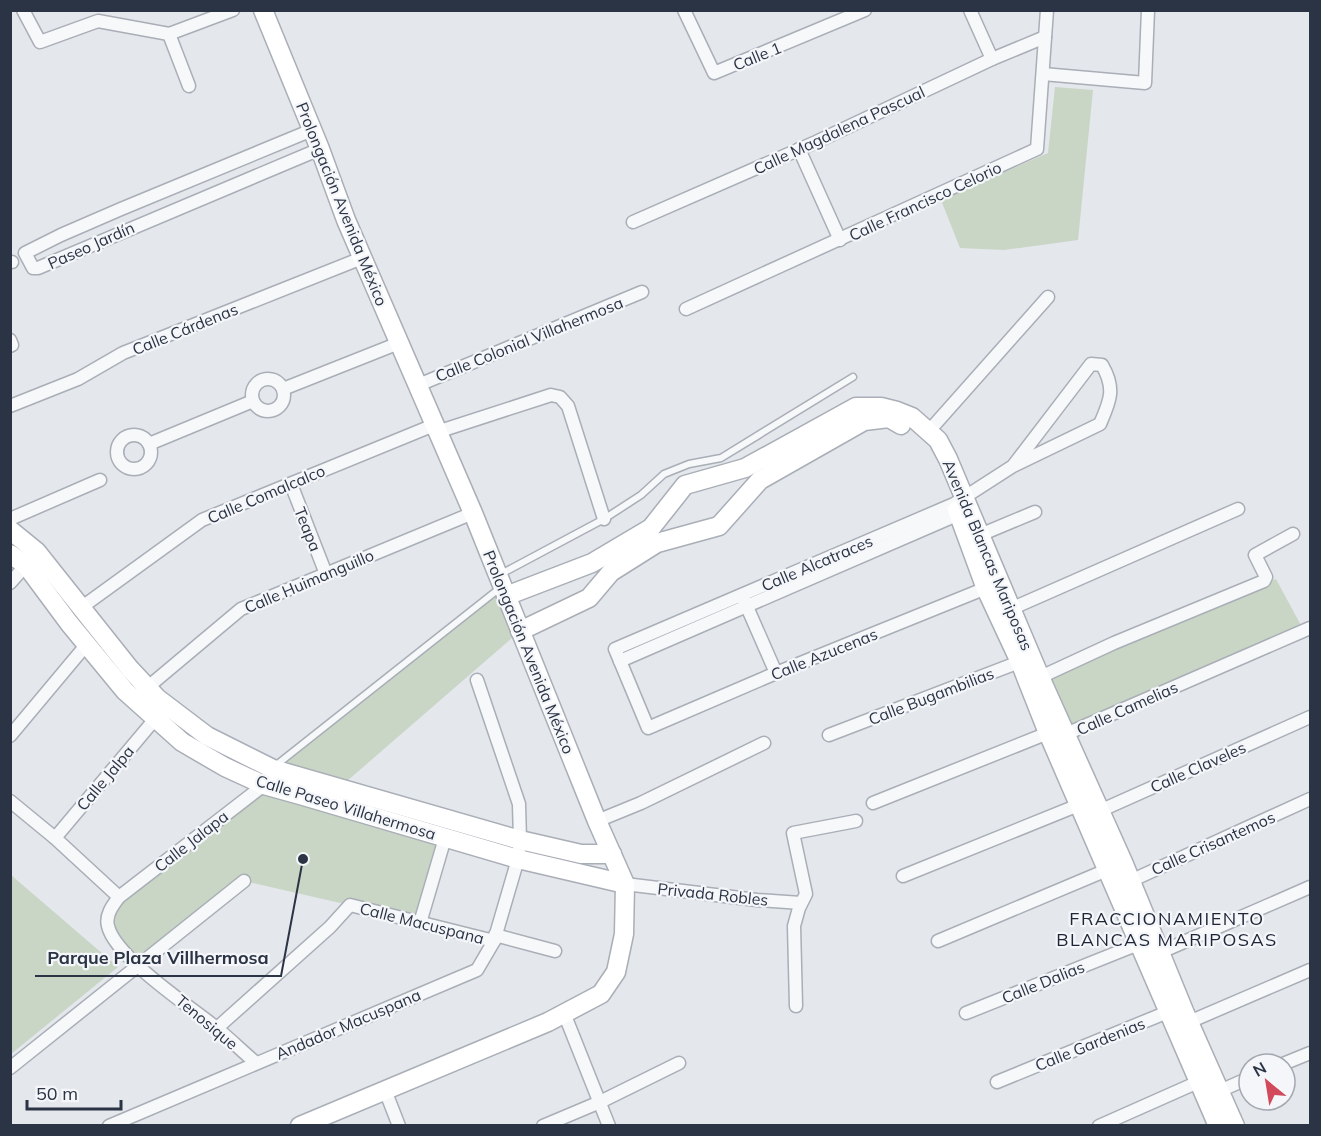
<svg xmlns="http://www.w3.org/2000/svg" width="1321" height="1136" font-family="Mulish,sans-serif">
<style>
.green{fill:#c9d6c5}
.lines{fill:none;stroke-linecap:round;stroke-linejoin:round}
.lane-casing{stroke:#a9aeb7;stroke-width:9}
.street-casing{stroke:#a9aeb7;stroke-width:15}
.secondary-casing{stroke:#a9aeb7;stroke-width:21}
.lane{stroke:#f7f8fa;stroke-width:6}
.street{stroke:#f7f8fa;stroke-width:12}
.secondary{stroke:#fff;stroke-width:18}
.labels{text-anchor:middle;stroke-width:4.5;stroke-linejoin:round;paint-order:stroke}
.street-label{font-size:16px;fill:#2b3445;stroke:#f4f6f9}
.neighbourhood-label{font-size:18px;letter-spacing:1.5px;fill:#1d2536;stroke:#f4f6f9}
.leader{fill:none;stroke:#2b3445;stroke-width:2}
.callout-dot{fill:#2b3445;stroke:#f4f6f9;stroke-width:2}
.callout-label{font-size:18px;text-anchor:middle;font-weight:bold;fill:#2b3445;stroke:#f4f6f9;stroke-width:4.5;stroke-linejoin:round;paint-order:stroke}
</style>
<rect width="100%" height="100%" fill="#e4e7ec"/>
<g class="green">
<path d="M 1055,87 L 1093,90 L 1078,240 L 1004,250 L 960,248 L 941,200 L 1048,153 Z"/>
<path d="M 1276,579 L 1304,631 L 1066,734 L 1041,679 Z"/>
<path d="M 502,586 L 520,631 L 339,788 L 273,769 Z"/>
<path d="M 264,785 L 445,838 L 420,923 L 349,905 L 244,881 L 138,966 L 116,943 L 110,911 Z"/>
<path d="M 11,875 L 118,967 L 11,1054 Z"/>
</g>
<g class="lines">
<g class="lane-casing">
<g id="lane">
<path d="M 501,574 L 604,519 L 641,495 L 664,474 L 689,464 L 721,458 L 853,377"/>
<path d="M 275,766 L 500,588"/>
</g>
</g>
<g class="street-casing">
<g id="street">
<path d="M 23,10 L 40,42 L 98,21 L 169,34 L 233,10"/>
<path d="M 684,10 L 714,73 L 865,10"/>
<path d="M 970,10 L 992,59"/>
<path d="M 169,34 L 189,86"/>
<path d="M 1043,74 L 1145,83 L 1148,10"/>
<path d="M 312,130 L 121,209 L 61,235 L 25,253 L 33,268 L 38,268 L 320,149"/>
<path d="M 799,149 L 840,240"/>
<path d="M 633,222 L 816,142 L 992,59 L 1045,37"/>
<path d="M 10,262 L 12,262"/>
<path d="M 686,309 L 1037,149 L 1047,10"/>
<path d="M 10,340 L 12,345 L 10,346"/>
<circle cx="268" cy="395" r="16"/>
<path d="M 416,386 L 642,292"/>
<path d="M 283,389 L 399,343"/>
<path d="M 10,406 L 78,379 L 123,353 L 362,258"/>
<path d="M 929,431 L 1048,297"/>
<path d="M 437,432 L 551,395 L 560,397 L 568,406 L 604,519"/>
<circle cx="134" cy="452" r="17"/>
<path d="M 149,444 L 253,401"/>
<path d="M 291,484 L 326,574"/>
<path d="M 10,519 L 100,480"/>
<path d="M 980,535 L 1035,512"/>
<path d="M 10,583 L 26,565"/>
<path d="M 991,586 L 776,673 L 648,728 L 615,649 L 954,504 L 1013,466 L 1100,424 C 1110,401 1116,389 1102,365 L 1091,364 L 1013,466"/>
<path d="M 744,600 L 776,673"/>
<path d="M 82,607 L 202,520 L 434,425"/>
<path d="M 1006,611 L 1238,509"/>
<path d="M 620,661 L 966,511"/>
<path d="M 1034,680 L 1114,643 L 1264,581 L 1266,577 L 1255,555 L 1293,534"/>
<path d="M 142,692 L 241,609 L 473,513"/>
<path d="M 829,735 L 1027,659"/>
<path d="M 10,736 L 87,644"/>
<path d="M 10,801 L 55,838 L 119,897"/>
<path d="M 873,803 L 1048,733 L 1066,734 L 1310,628"/>
<path d="M 1095,813 L 1310,717"/>
<path d="M 597,821 L 641,803 L 764,743"/>
<path d="M 55,838 L 155,719"/>
<path d="M 903,876 L 1086,802"/>
<path d="M 1126,883 L 1310,799"/>
<path d="M 625,884 L 757,900 L 801,903"/>
<path d="M 420,923 L 445,838"/>
<path d="M 495,935 L 555,951"/>
<path d="M 938,941 L 1114,867"/>
<path d="M 1154,955 L 1310,887"/>
<path d="M 796,1006 L 794,926 L 799,908 L 806,894 L 793,833 L 856,821"/>
<path d="M 564,1013 L 609,1126"/>
<path d="M 966,1013 L 1146,941"/>
<path d="M 1182,1025 L 1310,970"/>
<path d="M 217,1028 L 330,927 L 350,905 L 494,941"/>
<path d="M 256,1063 C 242,1051 229,1038 214,1026 C 189,1006 115,957 108,926 C 105,915 113,905 119,897 L 264,785"/>
<path d="M 1283,1064 L 1310,1053"/>
<path d="M 10,1068 L 244,881"/>
<path d="M 997,1082 L 1175,1009"/>
<path d="M 385,1090 L 399,1126"/>
<path d="M 1215,1093 L 1249,1078"/>
<path d="M 109,1126 L 477,970 L 494,941 L 518,859 L 520,840 L 519,804 L 477,680"/>
<path d="M 543,1126 L 600,1102 L 679,1063"/>
<path d="M 1099,1126 L 1205,1079"/>
</g>
</g>
<g class="secondary-casing">
<g id="secondary">
<path d="M 263,10 L 320,149 L 346,220 L 473,513 L 597,821 L 625,884 L 624,934 L 616,972 L 601,994 L 548,1022 L 300,1126"/>
<path d="M 957,510 L 986,589 L 1020,662 L 1048,733 L 1218,1126"/>
<path d="M 10,530 L 37,552 L 130,669 L 157,698 L 207,736 L 273,769 L 520,840 L 581,854 L 612,854"/>
<path d="M 10,554 L 26,565 L 69,623 L 125,691 L 182,742 L 225,767 L 264,785 L 300,795 L 518,859 L 625,884"/>
<path d="M 506,596 L 592,563 L 651,528 L 685,485 L 745,468 L 856,407 L 881,407 L 897,411 L 912,417 L 938,440 L 948,459 L 1040,677 L 1123,862 L 1184,1011 L 1235,1126"/>
<path d="M 520,631 L 589,598 L 611,572 L 657,543 L 719,526 L 760,480 L 864,421 L 889,418 L 901,425"/>
</g>
</g>
<use href="#lane" class="lane"/>
<use href="#street" class="street"/>
<use href="#secondary" class="secondary"/>
</g>
<g class="labels">
<g class="street-label">
<text transform="translate(757 56) rotate(-22)" y="6">Calle 1</text>
<text transform="translate(839 130) rotate(-25)" y="6">Calle Magdalena Pascual</text>
<text transform="translate(925 201) rotate(-25)" y="6">Calle Francisco Celorio</text>
<text transform="translate(342 204) rotate(68)" y="6">Prolongación Avenida México</text>
<text transform="translate(91 245) rotate(-24)" y="6">Paseo Jardín</text>
<text transform="translate(185 329) rotate(-22)" y="6">Calle Cárdenas</text>
<text transform="translate(529 339) rotate(-22)" y="6">Calle Colonial Villahermosa</text>
<text transform="translate(266 494) rotate(-23)" y="6">Calle Comalcalco</text>
<text transform="translate(308 529) rotate(68)" y="6">Teapa</text>
<text transform="translate(988 555) rotate(67)" y="6">Avenida Blancas Mariposas</text>
<text transform="translate(817 563) rotate(-23)" y="6">Calle Alcatraces</text>
<text transform="translate(309 581) rotate(-23)" y="6">Calle Huimanguillo</text>
<text transform="translate(529 652) rotate(68)" y="6">Prolongación Avenida México</text>
<text transform="translate(824 654) rotate(-22)" y="6">Calle Azucenas</text>
<text transform="translate(931 696) rotate(-21)" y="6">Calle Bugambilias</text>
<text transform="translate(1127 708) rotate(-24)" y="6">Calle Camelias</text>
<text transform="translate(1198 767) rotate(-24)" y="6">Calle Claveles</text>
<text transform="translate(105 778) rotate(-50)" y="6">Calle Jalpa</text>
<text transform="translate(346 807) rotate(17)" y="6">Calle Paseo Villahermosa</text>
<text transform="translate(191 841) rotate(-38)" y="6">Calle Jalapa</text>
<text transform="translate(1213 843) rotate(-24)" y="6">Calle Crisantemos</text>
<text transform="translate(713 894) rotate(6)" y="6">Privada Robles</text>
<text transform="translate(422 923) rotate(14)" y="6">Calle Macuspana</text>
<text transform="translate(1043 982) rotate(-22)" y="6">Calle Dalias</text>
<text transform="translate(207 1022) rotate(40)" y="6">Tenosique</text>
<text transform="translate(348 1024) rotate(-23)" y="6">Andador Macuspana</text>
<text transform="translate(1090 1044) rotate(-22)" y="6">Calle Gardenias</text>
</g>
<g class="neighbourhood-label">
<text x="1167" y="925">FRACCIONAMIENTO<tspan x="1167" dy="21">BLANCAS MARIPOSAS</tspan></text>
</g>
</g>
<path class="leader" d="M303 859L281 976H35"/>
<circle class="callout-dot" cx="303" cy="859" r="6"/>
<g class="callout-label">
<text x="158" y="964">Parque Plaza Villhermosa</text>
</g>
<rect width="1321" height="1136" fill="none" stroke="#2b3445" stroke-width="24"/>
<g transform="translate(1267 1082) rotate(330)"><circle r="28" fill="#f4f6f9" stroke="#a4a8b1" stroke-width="1.5"/>
<path d="M0-4.5L10 22L0 15L-10 22Z" fill="#d1495b"/>
<text y="-9" font-size="16" font-weight="bold" text-anchor="middle" fill="#2b3445">N</text>
</g>
<path d="M27 1100v9h94v-9" fill="none" stroke="#2b3445" stroke-width="3"/>
<text x="36" y="1100" font-size="18" fill="#2b3445" stroke="#f4f6f9" stroke-width="4.5" paint-order="stroke">50 m</text>
</svg>
